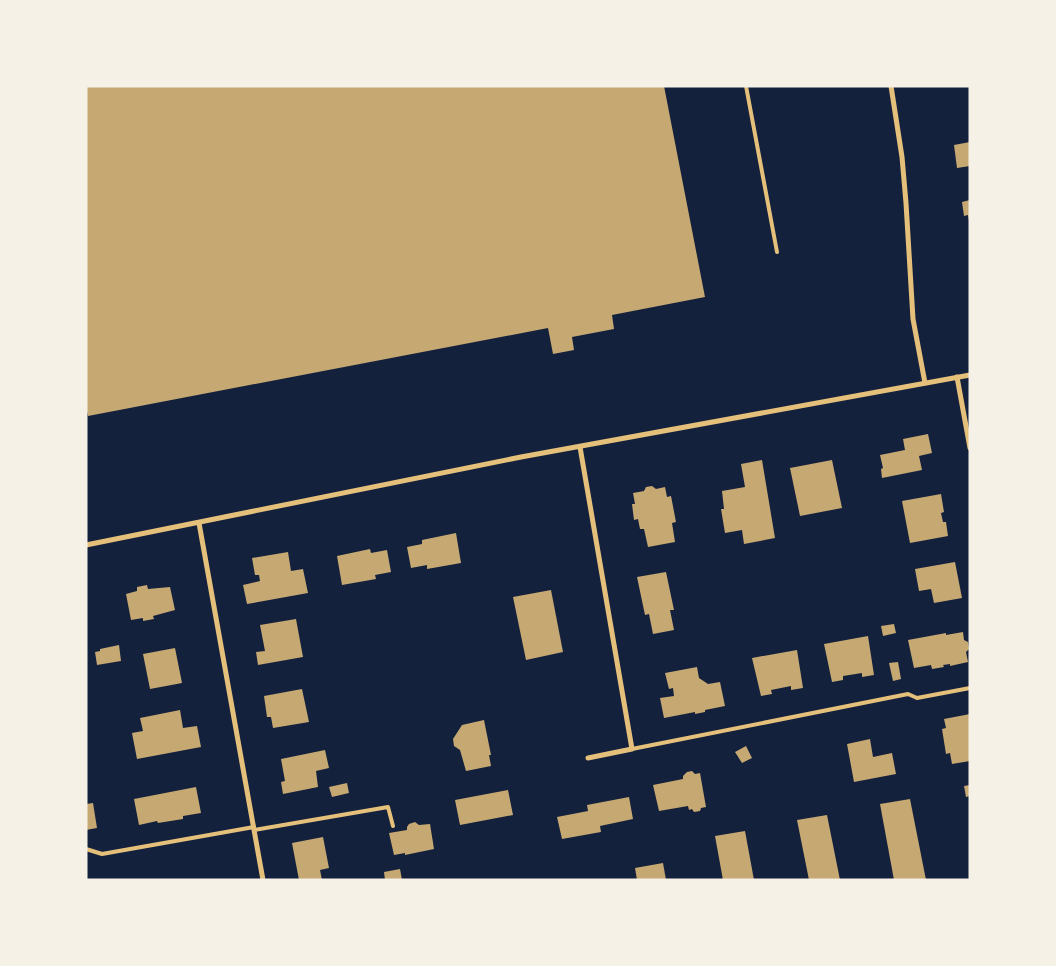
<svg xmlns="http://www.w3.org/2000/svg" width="1056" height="966" font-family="Inter,sans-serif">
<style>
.building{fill:#c6a872}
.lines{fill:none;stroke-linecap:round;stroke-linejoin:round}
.service{stroke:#e5c07b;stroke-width:4}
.minor{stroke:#e5c07b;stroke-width:5}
</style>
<rect width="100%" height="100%" fill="#14213d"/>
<g class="building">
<path d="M 86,86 L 664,86 L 705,297 L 612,315 L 614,329 L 572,337 L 574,350 L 553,354 L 548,328 L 88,416 L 86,407 Z"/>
<path d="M 970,142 L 970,166 L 957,168 L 954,145 Z"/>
<path d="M 970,200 L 970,221 L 969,221 L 968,215 L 964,216 L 962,202 Z"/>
<path d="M 928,434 L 932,453 L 919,456 L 922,470 L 882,478 L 881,469 L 883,468 L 880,455 L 905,450 L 903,439 Z"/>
<path d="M 762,460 L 775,538 L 744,544 L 742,530 L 725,533 L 721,509 L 724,509 L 722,491 L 745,487 L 741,464 Z"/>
<path d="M 832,460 L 842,508 L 800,516 L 790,468 Z"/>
<path d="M 652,486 L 656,489 L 665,487 L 667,497 L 671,496 L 676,522 L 672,523 L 675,542 L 648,547 L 644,529 L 640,529 L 638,519 L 634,520 L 632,504 L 635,504 L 633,493 L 644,491 L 646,487 Z"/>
<path d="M 941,494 L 944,512 L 941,513 L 943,522 L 946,522 L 948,536 L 910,543 L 902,501 Z"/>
<path d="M 456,533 L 461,563 L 427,569 L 427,565 L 411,568 L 407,547 L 422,544 L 422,540 Z"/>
<path d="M 370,549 L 371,553 L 387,550 L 391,572 L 375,575 L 376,579 L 342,585 L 337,556 Z"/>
<path d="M 288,552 L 291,571 L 303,569 L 308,593 L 247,604 L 243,585 L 260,581 L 259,575 L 255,575 L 252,558 Z"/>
<path d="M 955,562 L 962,598 L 934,603 L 931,589 L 919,591 L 915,569 Z"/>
<path d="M 666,572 L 674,610 L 670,610 L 674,630 L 653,634 L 649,614 L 645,615 L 637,577 Z"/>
<path d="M 147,585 L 148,589 L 170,587 L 175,610 L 153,616 L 154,619 L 143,621 L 143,618 L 131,620 L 126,594 L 137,591 L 137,587 Z"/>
<path d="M 551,590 L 563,652 L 526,660 L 513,597 Z"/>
<path d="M 296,619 L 303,657 L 258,665 L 256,652 L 265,651 L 260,625 Z"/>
<path d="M 894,624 L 896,633 L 883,636 L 881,626 Z"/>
<path d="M 963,632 L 964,640 L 968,642 L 969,649 L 966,652 L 968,662 L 950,666 L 950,664 L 943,665 L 944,667 L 932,669 L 931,665 L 914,668 L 908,640 L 946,633 L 946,635 Z"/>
<path d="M 868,636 L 874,675 L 862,677 L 862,673 L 843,676 L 843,680 L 832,682 L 824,644 Z"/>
<path d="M 119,645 L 121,661 L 97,665 L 95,652 L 100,651 L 100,649 Z"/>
<path d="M 175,648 L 182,683 L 150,689 L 143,654 Z"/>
<path d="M 797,650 L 803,688 L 791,690 L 791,686 L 771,690 L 772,694 L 761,696 L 752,658 Z"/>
<path d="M 898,662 L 901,679 L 893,681 L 889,663 Z"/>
<path d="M 697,667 L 699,678 L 708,684 L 720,682 L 725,706 L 705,710 L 705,712 L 695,714 L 695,712 L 664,718 L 660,698 L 674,696 L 673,688 L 669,689 L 665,673 Z"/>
<path d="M 302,689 L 309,722 L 273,728 L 271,717 L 267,717 L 264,696 Z"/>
<path d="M 180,710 L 183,728 L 197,726 L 201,747 L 137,759 L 132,733 L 143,731 L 140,718 Z"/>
<path d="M 970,714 L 970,761 L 952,764 L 950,753 L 946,754 L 942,729 L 946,728 L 944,719 Z"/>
<path d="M 484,720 L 491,755 L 489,755 L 491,766 L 466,771 L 460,750 L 454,746 L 453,739 L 462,725 Z"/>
<path d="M 870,739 L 873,757 L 892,753 L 896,774 L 854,782 L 847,744 Z"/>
<path d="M 746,746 L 752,758 L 742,763 L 735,752 Z"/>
<path d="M 325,750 L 329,768 L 316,771 L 318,787 L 283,794 L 281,782 L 285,781 L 281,759 Z"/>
<path d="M 692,771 L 695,774 L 700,773 L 706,807 L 701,808 L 700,811 L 694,812 L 692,809 L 689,810 L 688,806 L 659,811 L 653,785 L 683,779 L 683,776 L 687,772 Z"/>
<path d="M 347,783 L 349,793 L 332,797 L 329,787 Z"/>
<path d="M 970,785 L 970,796 L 966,797 L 964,786 Z"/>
<path d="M 196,787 L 201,813 L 183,816 L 183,819 L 158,823 L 157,821 L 139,825 L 134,799 Z"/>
<path d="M 508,790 L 513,815 L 460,825 L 455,800 Z"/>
<path d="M 629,797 L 633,819 L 600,826 L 601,832 L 562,839 L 557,817 L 588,811 L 587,805 Z"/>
<path d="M 910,799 L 926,880 L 894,880 L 880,804 Z"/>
<path d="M 93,803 L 97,828 L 86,830 L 86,804 Z"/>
<path d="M 827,815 L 840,880 L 809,880 L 797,820 Z"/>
<path d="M 415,822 L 419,825 L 430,824 L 434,849 L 405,855 L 405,853 L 394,855 L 389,833 L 407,830 L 407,827 L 409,824 Z"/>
<path d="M 745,831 L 754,880 L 723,880 L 715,836 Z"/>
<path d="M 323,837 L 329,868 L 320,870 L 322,880 L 299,880 L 292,843 Z"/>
<path d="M 663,863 L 666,880 L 637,880 L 635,868 Z"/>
<path d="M 400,869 L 402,880 L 385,880 L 384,872 Z"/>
</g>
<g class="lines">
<g class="service">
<path d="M 746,86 L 777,252"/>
<path d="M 632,749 L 908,694 L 917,698 L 970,688"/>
<path d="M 254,830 L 388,807 L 393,826"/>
<path d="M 86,849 L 102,854 L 254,827"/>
</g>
<g class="minor">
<path d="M 891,86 L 902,157 L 906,203 L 913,319 L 925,383"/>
<path d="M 957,377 L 970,448"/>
<path d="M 580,447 L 632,749 L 588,758"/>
<path d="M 199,523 L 263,880"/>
<path d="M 86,545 L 521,457 L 970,375"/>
</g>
</g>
<rect width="1056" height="966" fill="none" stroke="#f6f1e7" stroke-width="175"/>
</svg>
